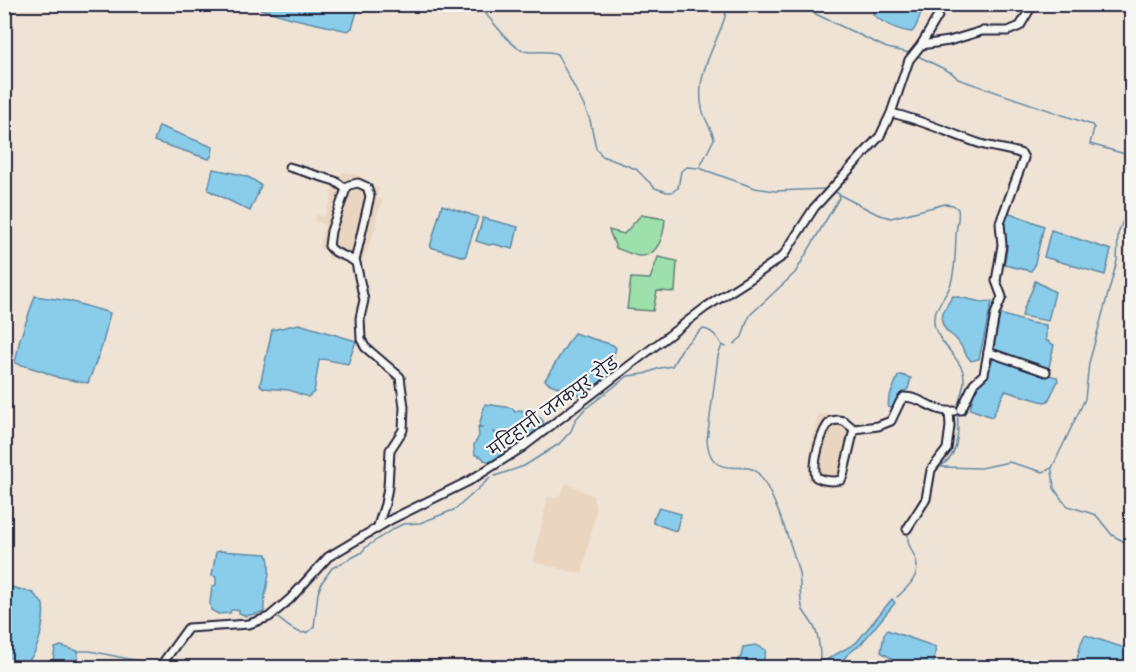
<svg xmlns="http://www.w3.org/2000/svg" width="1136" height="672" font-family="'Architects Daughter','Playpen Sans Deva',sans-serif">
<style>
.built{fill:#ead6c0}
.green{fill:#9de0ac;stroke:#608174;stroke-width:1.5}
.water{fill:#89cdeb;stroke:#6089a5;stroke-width:1.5}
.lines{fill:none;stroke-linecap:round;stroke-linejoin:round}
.stream{stroke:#6089a5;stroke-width:1.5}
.minor-casing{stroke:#22223b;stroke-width:11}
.minor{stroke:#f6f6f2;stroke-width:7}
.labels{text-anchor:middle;stroke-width:4.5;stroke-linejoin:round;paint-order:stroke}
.street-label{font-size:16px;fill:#22223b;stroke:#f6f6f2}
</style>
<rect width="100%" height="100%" fill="#efe3d5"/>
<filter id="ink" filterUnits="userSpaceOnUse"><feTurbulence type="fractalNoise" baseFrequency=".0167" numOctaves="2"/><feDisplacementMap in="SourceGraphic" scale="12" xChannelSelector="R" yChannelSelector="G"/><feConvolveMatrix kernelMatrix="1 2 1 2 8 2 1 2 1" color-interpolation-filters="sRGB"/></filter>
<g filter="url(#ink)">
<g class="built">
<path d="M 343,172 L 361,176 L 371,186 L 379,188 L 377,198 L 383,200 L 377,215 L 376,228 L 362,262 L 341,257 L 339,260 L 328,259 L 328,251 L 319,248 L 325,225 L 315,221 L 316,215 L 324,217 L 331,200 L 332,186 Z"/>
<path d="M 819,414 L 842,417 L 856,433 L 846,483 L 808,481 L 812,437 Z"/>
<path d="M 567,483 L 593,496 L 596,512 L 582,574 L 533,562 L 548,496 L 555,498 L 560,495 Z"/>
</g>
<g class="green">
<path d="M 641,215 L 665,219 C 664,234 659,257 639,256 C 634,256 622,250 616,248 L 609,230 L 624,234 Z"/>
<path d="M 658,257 L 677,261 L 675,292 L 657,291 L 653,311 L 627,309 L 631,278 L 650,279 Z"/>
</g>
<g class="water">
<path d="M 247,5 L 359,5 L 352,28 L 348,31 L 291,18 Z"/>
<path d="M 872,5 L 872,4 L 924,5 C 920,12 918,27 912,32 C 899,31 883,23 873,15 Z"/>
<path d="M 159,126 L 213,147 L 212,155 L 209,159 L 154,141 Z"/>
<path d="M 213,169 C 228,172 250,174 261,186 L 250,211 L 208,190 Z"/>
<path d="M 442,205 L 478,217 L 465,257 L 430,247 Z"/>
<path d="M 1010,213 L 1044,226 L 1034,267 L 1031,271 L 1004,265 L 1007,249 L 1003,228 L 1006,215 Z"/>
<path d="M 483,218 L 518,227 L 513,249 L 493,244 L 489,245 L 476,241 Z"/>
<path d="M 1051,230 L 1111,250 L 1105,275 L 1044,257 Z"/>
<path d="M 1035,281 L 1055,292 L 1048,321 L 1022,316 C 1024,303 1032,294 1035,281 Z"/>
<path d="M 35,296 L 69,301 L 110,313 L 102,346 L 88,383 L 59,378 L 42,371 L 15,363 L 20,339 Z"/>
<path d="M 953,296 L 982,302 L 992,301 L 979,359 L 971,361 C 965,354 962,346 957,340 C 954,336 949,334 946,330 C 936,317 946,307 953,296 Z"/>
<path d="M 1000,314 L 1030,323 L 1046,325 L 1046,340 L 1054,345 L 1048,371 L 993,351 Z"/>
<path d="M 299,324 L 356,341 L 348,364 L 323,359 L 319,360 L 314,392 L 308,397 L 289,390 L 264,388 L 260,385 L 272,330 Z"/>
<path d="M 574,333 L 613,345 L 616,348 L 607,378 L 581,396 L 548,383 L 545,380 Z"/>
<path d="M 994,357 L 1024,369 L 1057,377 L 1058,381 L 1048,401 L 1044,402 L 1005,391 L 992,417 L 970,409 L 976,384 L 984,380 Z"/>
<path d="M 901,375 L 911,378 L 908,389 L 900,394 L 894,409 L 888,407 L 889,398 L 898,376 Z"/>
<path d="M 485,404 L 512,408 L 515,412 L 519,410 C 528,411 542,415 544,424 L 515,446 L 503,435 L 501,436 L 492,431 L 509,445 L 511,451 L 491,462 L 484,460 L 482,457 L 475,455 L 474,445 L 479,436 L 478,427 L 483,428 L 479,426 Z"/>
<path d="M 659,508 L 681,514 L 676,531 L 653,523 L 653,519 Z"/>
<path d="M 219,551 L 267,554 C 274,573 262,595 264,612 L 246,616 L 239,613 L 239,610 L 231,610 L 230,613 L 218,614 L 211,610 L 210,603 L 212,586 L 216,585 L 216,577 L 212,576 L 216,552 Z"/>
<path d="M 4,585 L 33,593 L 43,604 C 45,618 39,658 24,663 C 18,665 11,661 5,660 Z"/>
<path d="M 892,599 L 895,603 L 861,644 L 847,655 L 838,666 L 815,667 L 816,662 L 826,660 L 856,643 Z"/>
<path d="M 887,630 L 936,647 L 933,667 L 907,667 L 892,662 L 891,658 L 881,652 L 884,635 Z"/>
<path d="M 1085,635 L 1131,650 L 1131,667 L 1075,667 L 1081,643 Z"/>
<path d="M 756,645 L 766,650 L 762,667 L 737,667 L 738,659 L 741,657 L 743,647 Z"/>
<path d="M 61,646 L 78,651 L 78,657 L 74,667 L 52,667 L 55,648 Z"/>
</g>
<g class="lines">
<g class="stream">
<path d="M 476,4 C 489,15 511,48 524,51 C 535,54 546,49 557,54 L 584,106 L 590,120 L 596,148 L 602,156 L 636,169 L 655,188 L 667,192 L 672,192 L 678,188 L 681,171 L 687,167 L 699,168 L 755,188 L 775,191 L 826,189"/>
<path d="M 791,4 L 805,9 L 887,48 L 910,53"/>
<path d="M 916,55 L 952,73 L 958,79 L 1092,125 L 1094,128 L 1090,144 L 1132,156"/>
<path d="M 700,167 L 714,139 C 712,128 704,120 702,108 C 695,74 715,48 725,17 L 726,10 L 722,4"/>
<path d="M 840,195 L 877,214 L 891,218 L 945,204 L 953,205 L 958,209 C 960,218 956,226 956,236 C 955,252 956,270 950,286 C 946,297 935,306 934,318 C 932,337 955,352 962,369 C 968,383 959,395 958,408 C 957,423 960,439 953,453 C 949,462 941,466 934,472"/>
<path d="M 734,344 L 742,337 L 747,321 L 751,314 L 795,273 L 839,198 L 839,194 L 833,191"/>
<path d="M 726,347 L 722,345 L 718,356 L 707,440 C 711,483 744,459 757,472 C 773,489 793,550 799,573 C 801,585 799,599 803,610 C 806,615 810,620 813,625 C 819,635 820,649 820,661"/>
<path d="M 942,467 L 981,468 L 1009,462 L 1043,472 L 1052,468 L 1085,399 L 1089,363 L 1117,261 L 1118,234 L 1132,196"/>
<path d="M 1052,470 L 1054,488 L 1062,500 L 1068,506 L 1096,515 L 1112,535 L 1132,546"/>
<path d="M 495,476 L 524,466 L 559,444 L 571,431 L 576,419 L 585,409 L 628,376 L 644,374 L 660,368 L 672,366 L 683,347 L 702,329 C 711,329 718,338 722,345"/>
<path d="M 919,516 L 929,503 L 931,492"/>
<path d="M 897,597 C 907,588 921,576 916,560 C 912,548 907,547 908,533"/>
<path d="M 278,618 C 288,626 303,641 314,627 L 318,593 L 322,582 L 332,568 L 361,553 L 366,547 L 393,529 L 403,524 L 420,523 L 456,509 L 490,478"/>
<path d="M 78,651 L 90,651 L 158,665"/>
</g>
<g class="minor-casing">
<g id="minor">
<path d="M 921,45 L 938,16 L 940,4"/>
<path d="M 891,113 C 923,120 950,134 981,144 C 994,148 1009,149 1022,154 L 1024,158 L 1000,223 L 1002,245 L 996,281 L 1002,297 L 995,314 L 984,374 L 974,383 L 961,410"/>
<path d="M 289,167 L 335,181 L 346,189"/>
<path d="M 355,261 L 370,196 L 367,187 L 358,183 L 349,185 L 346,189 L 331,231 L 329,246 C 337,257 347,254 356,263 L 364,300 L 360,318 L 361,339 L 365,347 L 400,377 L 404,407 L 403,430 L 390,450 L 388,487 L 385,504 L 377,529"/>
<path d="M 988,352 L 1046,372"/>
<path d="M 838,420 L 844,421 L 854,429 L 843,476 L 841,480 C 832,482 824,481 816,477 C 812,464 821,430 831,421 Z"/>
<path d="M 854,429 L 878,426 L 891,421 L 900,402 L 904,397 C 923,397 933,413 954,411"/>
<path d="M 907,529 L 926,499 L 931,470 L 947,449 L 950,426 L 949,412"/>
<path d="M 159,668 L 188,628 L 249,624 L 269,617 L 290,599 L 328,557 L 392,519 L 469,481 L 523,447 L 706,307 L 750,279 L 783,256 L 814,208 L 880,136 L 891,113 L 909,60 L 921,45 L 949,41 L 982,31 L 1008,31 L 1020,26 L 1033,4"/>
</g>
</g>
<use href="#minor" class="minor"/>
</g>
</g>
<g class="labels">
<g class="street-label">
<text transform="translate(553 406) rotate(-36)" y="6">मटिहानी जनकपुर रोड</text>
</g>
</g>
<rect width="1136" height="672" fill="none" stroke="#f6f6f2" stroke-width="24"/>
<rect x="12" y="12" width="1112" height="648" fill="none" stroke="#22223b" stroke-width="2" filter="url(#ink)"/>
</svg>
